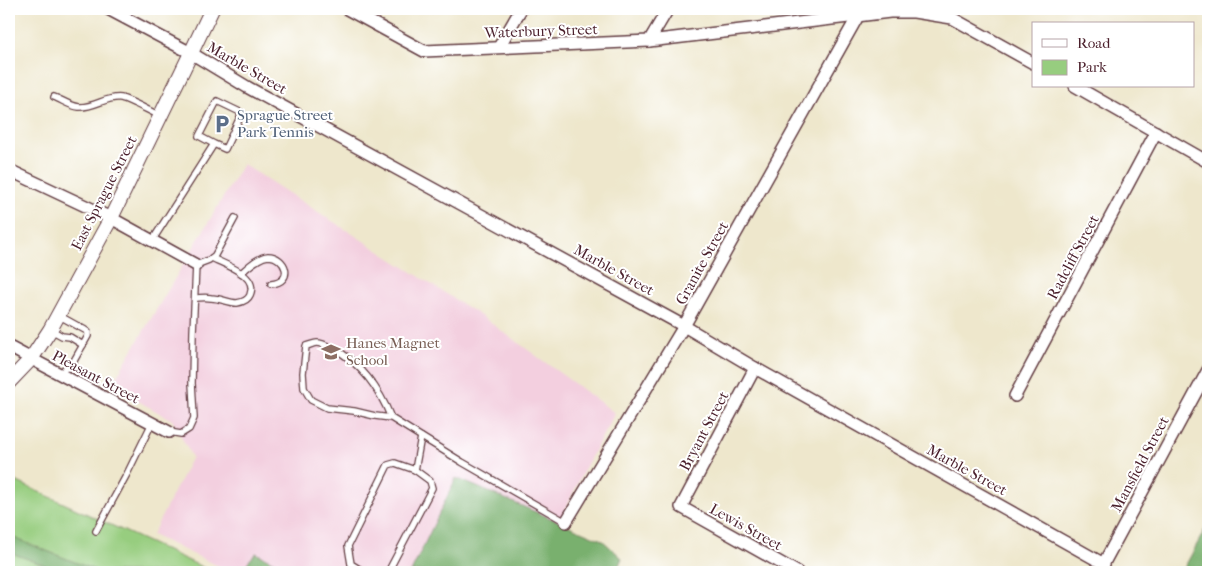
<svg xmlns="http://www.w3.org/2000/svg" width="1217" height="581" font-family="'IM FELL French Canon',serif">
<style>
.built{fill:#f3cfdf}
.green{fill:#97cd7f;stroke:#707655}
.forest{fill:#79b06e;stroke:#62684c}
.lines{fill:none;stroke-linecap:round;stroke-linejoin:round}
.service-casing{stroke:#633d43;stroke-width:8}
.minor-casing{stroke:#633d43;stroke-width:14}
.tertiary-casing{stroke:#633d43;stroke-width:16}
.service{stroke:#fff;stroke-width:5.5}
.minor{stroke:#fff;stroke-width:11}
.tertiary{stroke:#fff;stroke-width:14}
.labels{text-anchor:middle;stroke-width:4;stroke-linejoin:round;paint-order:stroke}
.street-label{font-size:15px;fill:#4a1f2b;stroke:#fff}
.service-label{font-size:15px;fill:#4e5e75;stroke:#fff;text-anchor:start}
.education-label{font-size:15px;fill:#785e54;stroke:#fff;text-anchor:start}
</style>
<rect width="100%" height="100%" fill="#fff"/>
<filter id="ink" filterUnits="userSpaceOnUse"><feTurbulence type="fractalNoise" baseFrequency=".02" numOctaves="2"/><feDisplacementMap in="SourceGraphic" scale="10" xChannelSelector="R" yChannelSelector="G"/><feConvolveMatrix kernelMatrix="1 2 1 2 8 2 1 2 1" color-interpolation-filters="sRGB"/></filter>
<filter id="wash" filterUnits="userSpaceOnUse"><feTurbulence type="fractalNoise" baseFrequency=".0096" numOctaves="4" result="noise"/><feDisplacementMap in="SourceGraphic" scale="20" xChannelSelector="R" yChannelSelector="G"/><feGaussianBlur stdDeviation="1.12" result="paint"/><feColorMatrix in="noise" values="0 0 0 0 0 0 0 0 0 0 0 0 0 0 0 0 0 1.4 0 .05"/><feComposite in="paint" operator="in"/></filter>
<g filter="url(#wash)">
<rect width="100%" height="100%" fill="#eee7cc"/>
<path class="built" d="M 243,164 L 484,318 L 615,413 L 584,470 L 536,572 L 231,572 L 152,535 L 192,457 L 172,420 L 111,386 Z"/>
<path class="green" d="M 9,478 L 213,572 L 9,572 Z"/>
<g class="forest">
<path d="M 456,478 L 602,540 L 622,558 L 616,572 L 411,572 Z"/>
<path d="M 1208,524 L 1208,572 L 1182,572 Z"/>
<path d="M 9,536 L 100,572 L 63,572 L 9,552 Z"/>
<path d="M 256,553 L 290,570 L 295,572 L 239,572 Z"/>
</g>
</g>
<g filter="url(#ink)">
<g class="lines">
<g class="service-casing">
<g id="service">
<path d="M 54,97 C 62,100 70,106 79,107 C 94,108 107,96 121,98 C 130,100 151,112 161,116"/>
<path d="M 152,241 L 214,144 L 199,136 L 217,101 L 242,113 L 225,149 L 214,144"/>
<path d="M 241,273 C 248,267 258,257 268,256 C 286,256 295,282 271,284"/>
<path d="M 195,298 C 200,298 205,297 211,298 C 220,298 229,303 237,303 C 243,302 248,300 250,295 C 259,275 225,265 212,258"/>
<path d="M 58,315 L 85,330 L 88,332 L 88,336 L 71,366 L 69,368 L 65,368 L 61,375"/>
<path d="M 51,330 L 62,336 L 70,337 L 83,345"/>
<path d="M 391,418 C 380,390 360,361 332,348 C 328,346 322,343 317,343 C 314,343 310,345 306,346 L 303,373 L 304,388 L 311,400 L 327,408 L 354,411 L 375,416 L 391,418 L 462,462 L 566,522"/>
<path d="M 169,432 L 181,434 L 189,429 L 194,418 L 192,383 L 193,332 L 196,265 L 209,260 L 215,255 L 235,218"/>
<path d="M 415,470 L 421,437"/>
<path d="M 96,531 L 127,474 L 152,423"/>
<path d="M 364,572 L 351,564 L 348,546 L 388,465 L 395,463 L 415,470 L 430,481 L 432,488 L 388,572"/>
</g>
</g>
<g class="minor-casing">
<g id="minor">
<path d="M 108,9 L 191,53 L 247,87 L 684,326 L 755,368 L 1104,564"/>
<path d="M 347,9 L 424,51 L 649,41 L 890,12 L 914,12 L 952,18 L 1033,63"/>
<path d="M 649,41 L 668,9"/>
<path d="M 499,47 L 521,9"/>
<path d="M 1075,86 L 1208,162"/>
<path d="M 9,170 L 111,218 L 196,265"/>
<path d="M 9,347 L 169,432"/>
<path d="M 755,368 L 681,507 L 797,572"/>
<path d="M 1015,396 L 1156,132"/>
<path d="M 566,522 L 684,326 L 858,16"/>
<path d="M 1099,572 L 1208,370"/>
</g>
</g>
<g class="tertiary-casing">
<path id="tertiary" d="M 9,382 L 31,359 L 50,330 L 111,218 L 191,53 L 212,9"/>
</g>
<use href="#service" class="service"/>
<use href="#minor" class="minor"/>
<use href="#tertiary" class="tertiary"/>
</g>
</g>
<defs>
<g id="parking-bare" transform="scale(1.5)"><path d="M-3.5-5.5H1a3.5 3.5 0 0 1 0 7H-1V5.5H-3.5ZM-1-3.4V-.6H.8a1.4 1.4 0 0 0 0-2.8Z" fill="#5c6f8a" stroke="#fff" stroke-width="2.5" paint-order="stroke"/></g>
<g id="school-bare" transform="scale(1.5)"><path d="M0-5L7-2L0 1L-7-2ZM-4 1L0 2.5L4 1V4Q0 6-4 4Z" fill="#8d6e63" stroke="#fff" stroke-width="2.5" paint-order="stroke"/></g>
</defs>
<g fill-rule="evenodd">
<use href="#parking-bare" x="222" y="124"/>
<use href="#school-bare" x="331" y="352"/>
</g>
<g class="labels">
<g class="street-label">
<text transform="translate(541 31) rotate(-2)" y="5">Waterbury Street</text>
<text transform="translate(247 68) rotate(30)" y="5">Marble Street</text>
<text transform="translate(104 193) rotate(-63)" y="5">East Sprague Street</text>
<text transform="translate(1073 257) rotate(-62)" y="5">Radcliff Street</text>
<text transform="translate(702 263) rotate(-61)" y="5">Granite Street</text>
<text transform="translate(614 270) rotate(29)" y="5">Marble Street</text>
<text transform="translate(96 377) rotate(28)" y="5">Pleasant Street</text>
<text transform="translate(704 431) rotate(-62)" y="5">Bryant Street</text>
<text transform="translate(1140 464) rotate(-62)" y="5">Mansfield Street</text>
<text transform="translate(967 470) rotate(29)" y="5">Marble Street</text>
<text transform="translate(746 527) rotate(29)" y="5">Lewis Street</text>
</g>
<g class="service-label">
<text x="237" y="120">Sprague Street<tspan x="237" dy="17">Park Tennis</tspan></text>
</g>
<g class="education-label">
<text x="346" y="348">Hanes Magnet<tspan x="346" dy="17">School</tspan></text>
</g>
</g>
<rect width="1217" height="581" fill="none" stroke="#fff" stroke-width="30"/>
<rect x="1032" y="22" width="162" height="65" fill="#ffffff" stroke="#b7a5aa"/>
<rect x="1042" y="39" width="25" height="8" fill="#ffffff" stroke="#b7a5aa"/>
<text x="1077" y="48" font-size="15" fill="#4a1f2b">Road</text>
<rect x="1042" y="60" width="25" height="15" fill="#97cd7f" stroke="#b7a5aa"/>
<text x="1077" y="72" font-size="15" fill="#4a1f2b">Park</text>
</svg>
